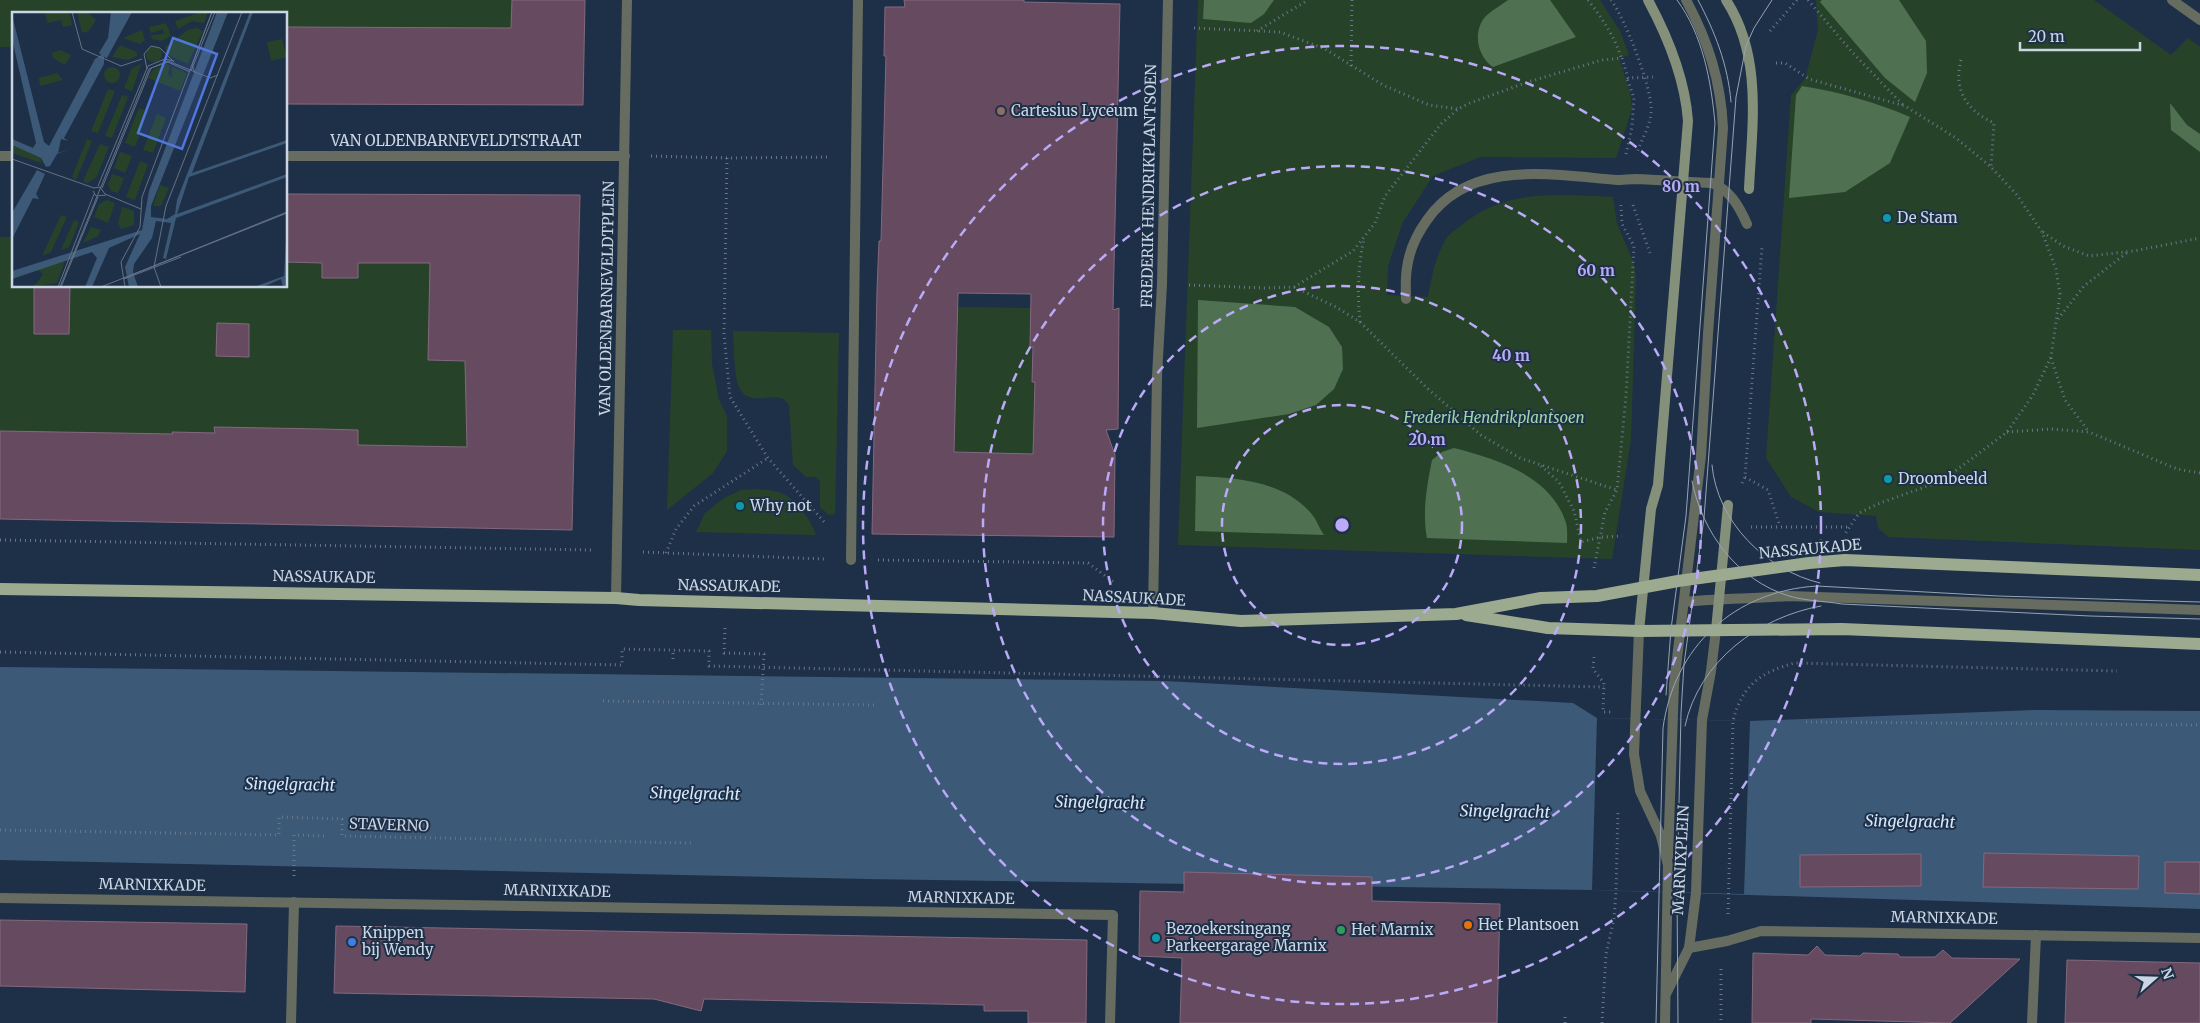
<svg xmlns="http://www.w3.org/2000/svg" width="2200" height="1023" font-family="Merriweather,serif">
<style>
.green{fill:#264329}
.forest{fill:#4f7152}
.water{fill:#3c5978}
.pier{fill:#1e3047}
.building{fill:#664b60;stroke:#84687e;fill-rule:evenodd}
.lines{fill:none;stroke-linecap:round;stroke-linejoin:round}
.path{stroke:#68778b;stroke-width:3;stroke-dasharray:1 4;stroke-linecap:butt}
.lane{stroke:#666d60;stroke-width:10}
.street{stroke:#666d60;stroke-width:10}
.secondary{stroke:#85907b;stroke-width:10}
.primary{stroke:#9cab90;stroke-width:12}
.tram{stroke:#96a3b4;stroke-width:1}
.ring{fill:none;stroke:#baaaf7;stroke-width:2.5;stroke-dasharray:9 6}
.education-dot{fill:#8d6e63;stroke:#1e3047;stroke-width:2}
.culture-dot{fill:#0f9aa8;stroke:#1e3047;stroke-width:2}
.food-dot{fill:#e8710a;stroke:#1e3047;stroke-width:2}
.leisure-dot{fill:#2e9e5b;stroke:#1e3047;stroke-width:2}
.shop-dot{fill:#3f7fe0;stroke:#1e3047;stroke-width:2}
.labels{text-anchor:middle;stroke-width:4;stroke-linejoin:round;paint-order:stroke}
.poi-label{font-size:15px;fill:#cbd6e5;stroke:#1e3047;text-anchor:start}
.street-label{font-size:15px;fill:#cbd6e5;stroke:#1e3047}
.park-label{font-size:15px;font-style:italic;fill:#9fd8a4;stroke:#1e3047}
.water-label{font-size:16px;font-style:italic;fill:#d3e7fd;stroke:#1e3047}
.inset-road{fill:none;stroke:#637286;stroke-width:1}
.view{fill:#5177dc;fill-opacity:0.15;stroke:#5177dc;stroke-width:2.5}
.inset-edge{fill:none;stroke:#cbd6e5;stroke-width:2.5}
.centre{fill:#baaaf7;stroke:#1e3047;stroke-width:2.5}
.ring-label{font-size:15px;text-anchor:middle;font-weight:bold;fill:#baaaf7;stroke:#1e3047;stroke-width:4;stroke-linejoin:round;paint-order:stroke}
</style>
<rect width="100%" height="100%" fill="#1e3047"/>
<g class="green">
<path d="M 0,0 L 527,0 L 527,49 L 286,48 L 286,14 L 14,14 L 14,47 L 0,47 Z"/>
<path d="M 1198,0 L 1600,0 L 1620,31 L 1629,55 L 1619,58 L 1630,92 L 1632,109 L 1616,158 L 1480,157 L 1433,176 L 1403,222 L 1388,266 L 1387,295 L 1428,297 C 1432,276 1435,257 1446,239 C 1450,233 1458,228 1463,224 C 1508,188 1559,195 1613,197 L 1617,224 L 1633,261 L 1636,276 L 1631,440 L 1612,559 L 1178,545 Z"/>
<path d="M 1816,0 L 2094,0 L 2171,55 L 2188,38 L 2200,47 L 2200,550 L 1889,537 L 1879,529 L 1876,519 L 1877,516 L 1819,512 L 1791,497 L 1766,458 L 1791,95 L 1805,79 L 1818,30 Z"/>
<path d="M 0,237 L 14,237 L 14,286 L 286,286 L 286,241 L 524,244 L 528,458 L 0,453 Z"/>
<path d="M 958,307 L 1031,308 L 1033,382 L 1035,382 L 1065,457 L 1011,453 L 914,451 L 955,416 Z"/>
<path d="M 673,330 L 711,330 L 712,364 L 719,400 L 727,416 L 727,451 L 713,473 L 667,510 Z"/>
<path d="M 733,331 L 839,333 L 835,514 L 829,515 L 820,507 L 820,481 L 816,477 L 806,477 L 793,465 L 789,405 C 778,386 750,411 739,387 C 734,377 734,344 733,331 Z"/>
<path d="M 758,489 C 765,490 772,490 778,492 C 796,497 810,519 816,535 L 696,532 L 705,513 L 724,498 L 741,490 Z"/>
</g>
<g class="forest">
<path d="M 1204,0 L 1274,0 L 1264,14 L 1251,23 L 1203,19 Z"/>
<path d="M 1508,0 L 1550,0 L 1576,37 L 1493,67 C 1478,57 1472,33 1485,17 C 1491,11 1501,5 1508,0 Z"/>
<path d="M 1822,0 L 1899,0 L 1926,41 L 1927,73 L 1915,102 L 1885,78 L 1820,2 Z"/>
<path d="M 1802,86 C 1840,92 1875,102 1910,117 L 1890,163 L 1845,192 L 1789,198 L 1796,95 Z"/>
<path d="M 2170,103 L 2187,125 L 2200,134 L 2200,152 L 2171,130 Z"/>
<path d="M 1198,300 L 1295,307 L 1329,327 L 1342,347 L 1343,369 L 1334,389 L 1316,405 L 1289,414 L 1197,428 Z"/>
<path d="M 1454,448 C 1496,459 1549,475 1565,520 C 1568,527 1567,536 1567,543 L 1427,538 C 1422,513 1427,485 1432,460 L 1442,452 Z"/>
<path d="M 1196,476 C 1236,478 1281,480 1310,512 C 1316,518 1319,528 1324,535 L 1195,531 Z"/>
</g>
<path class="water" d="M 0,667 L 1165,681 L 1573,703 L 1597,718 L 1750,721 L 2036,710 L 2200,711 L 2200,909 L 1592,890 L 867,879 L 0,860 Z"/>
<path class="pier" d="M 1597,718 L 1750,721 L 1744,894 L 1592,890 Z"/>
<g class="building">
<path d="M 512,0 L 585,0 L 583,105 L 286,104 L 286,27 L 511,28 Z"/>
<path d="M 904,0 L 1024,0 L 1024,2 L 1120,4 L 1113,310 L 1119,308 L 1118,429 L 1106,430 L 1115,455 L 1114,537 L 872,534 L 877,290 L 879,241 L 881,241 L 886,56 L 884,56 L 885,7 L 905,7 ZM 958,293 L 1031,294 L 1030,347 L 1033,347 L 1032,382 L 1035,382 L 1033,454 L 954,452 Z"/>
<path d="M 286,194 L 580,195 L 572,530 L 0,519 L 0,431 L 173,434 L 172,432 L 215,433 L 214,427 L 322,429 L 358,430 L 358,445 L 467,447 L 465,361 L 428,360 L 430,263 L 358,263 L 358,278 L 322,278 L 322,263 L 286,262 Z"/>
<path d="M 34,286 L 70,286 L 69,334 L 34,334 Z"/>
<path d="M 217,323 L 249,324 L 249,357 L 216,356 Z"/>
<path d="M 1984,853 L 2139,856 L 2138,889 L 1983,887 Z"/>
<path d="M 1921,854 L 1921,886 L 1800,887 L 1800,855 Z"/>
<path d="M 2165,862 L 2200,862 L 2200,894 L 2165,893 Z"/>
<path d="M 1184,872 L 1372,877 L 1372,901 L 1500,904 L 1497,1023 L 1180,1023 L 1182,958 L 1139,956 L 1140,891 L 1184,892 Z"/>
<path d="M 0,920 L 247,924 L 245,992 L 0,986 Z"/>
<path d="M 336,926 L 1087,940 L 1086,1023 L 1028,1023 L 1028,1011 L 984,1011 L 984,1005 L 704,999 L 701,1011 L 654,999 L 334,993 Z"/>
<path d="M 1817,946 L 1825,955 L 1860,956 L 1863,953 L 1898,954 L 1900,957 L 1935,957 L 1943,950 L 1952,958 L 2020,959 L 1950,1023 L 1811,1019 L 1811,1023 L 1752,1023 L 1753,953 L 1808,955 Z"/>
<path d="M 2067,960 L 2200,963 L 2200,1023 L 2065,1023 Z"/>
</g>
<g class="lines">
<g class="path">
<path d="M 1588,0 C 1602,18 1615,37 1622,60"/>
<path d="M 1611,0 C 1624,16 1654,92 1651,113 C 1650,127 1641,140 1637,153"/>
<path d="M 1808,0 L 1852,52 L 1904,106"/>
<path d="M 1194,28 L 1280,32 L 1325,49 L 1383,85 L 1429,105 L 1458,109"/>
<path d="M 1257,31 L 1308,0"/>
<path d="M 1770,31 L 1797,0"/>
<path d="M 1961,60 C 1953,90 1967,111 1994,123 L 1991,167"/>
<path d="M 1776,63 L 1785,63 L 1809,79 L 1905,106 L 1956,138 L 1991,167 L 2017,195 L 2042,232 L 2056,269 L 2060,294 L 2051,357 L 2033,395 L 2007,432 L 1942,481 L 1880,503 L 1859,513 L 1845,534"/>
<path d="M 1351,66 L 1352,0"/>
<path d="M 1626,154 L 1632,127 L 1634,98 L 1627,78"/>
<path d="M 651,156 L 727,158 L 830,157"/>
<path d="M 727,158 L 724,334 L 730,397 L 768,458 L 825,523"/>
<path d="M 1633,205 L 1650,253"/>
<path d="M 2043,232 L 2063,246 L 2089,256 L 2134,251 L 2200,238"/>
<path d="M 1189,285 L 1264,288 L 1294,287 L 1353,251 L 1375,223 L 1385,196 L 1441,124 L 1458,109 L 1470,103 L 1528,82 L 1602,60 L 1622,58 L 1628,78 L 1653,77"/>
<path d="M 1294,287 L 1336,307 L 1360,322 L 1427,388 L 1481,435 L 1520,458 L 1617,490"/>
<path d="M 2058,319 L 2084,286 L 2129,251"/>
<path d="M 1360,322 C 1357,293 1358,267 1364,238"/>
<path d="M 2051,358 L 2065,400 L 2089,432"/>
<path d="M 2007,432 L 2051,429 L 2089,432 L 2177,469 L 2200,473"/>
<path d="M 1541,466 L 1559,482 L 1574,511 L 1581,542 L 1601,537 L 1622,536"/>
<path d="M 1745,477 L 1768,490 L 1780,526"/>
<path d="M 1742,483 L 1745,477 L 1762,246"/>
<path d="M 1751,527 L 1848,527"/>
<path d="M 0,540 L 592,550"/>
<path d="M 643,552 L 824,559"/>
<path d="M 666,553 L 676,529 L 694,506 L 768,458"/>
<path d="M 878,560 L 1088,563 L 1115,583"/>
<path d="M 1594,568 L 1605,512 L 1617,490 L 1626,396 L 1634,246 L 1622,224 L 1621,205"/>
<path d="M 725,628 L 724,653 L 764,654 L 761,705"/>
<path d="M 0,652 L 622,665 L 622,649 L 709,651 L 709,666 L 1604,687"/>
<path d="M 1594,657 L 1593,669 L 1604,683 L 1603,712 L 1611,712"/>
<path d="M 673,659 L 673,650"/>
<path d="M 603,701 L 874,705"/>
<path d="M 1806,722 L 2200,725"/>
<path d="M 0,830 L 279,835 L 279,817 L 342,819 L 342,836 L 691,843"/>
<path d="M 294,876 L 294,835 L 328,836"/>
<path d="M 1728,914 L 1733,721 C 1742,685 1761,672 1795,663 L 2117,671"/>
<path d="M 1721,969 L 1721,1023"/>
<path d="M 1565,1023 L 1565,1013"/>
<path d="M 1602,1023 L 1606,954 L 1614,919 L 1616,891 L 1618,810"/>
</g>
<g class="lane">
<path d="M 1406,299 C 1406,289 1405,278 1407,268 C 1409,251 1417,234 1427,220 C 1470,158 1553,175 1617,180 C 1623,180 1630,179 1636,179 C 1661,180 1686,182 1712,183 C 1730,190 1739,206 1747,224"/>
<path d="M 1684,602 C 1719,598 1753,599 1788,596 L 2200,610"/>
<path d="M 1668,857 L 1674,684 L 1701,456 L 1708,334 L 1723,128 C 1721,81 1708,41 1686,0"/>
</g>
<g class="street">
<path d="M 2172,0 L 2200,20"/>
<path d="M 0,156 L 14,156"/>
<path d="M 286,156 L 625,156"/>
<path d="M 851,560 L 858,0"/>
<path d="M 616,598 L 627,0"/>
<path d="M 1153,613 L 1157,376 L 1162,284 L 1168,0"/>
<path d="M 1639,631 L 1634,754 L 1640,791 L 1661,836 L 1668,865 L 1665,1023"/>
<path d="M 0,898 L 1113,915 L 1110,1023"/>
<path d="M 1689,948 L 1727,941 L 1761,931 L 2200,938"/>
<path d="M 1667,992 L 1689,948 L 1696,893 L 1702,720 L 1711,671 L 1716,630"/>
<path d="M 291,1023 L 294,902"/>
<path d="M 2032,1023 L 2036,935"/>
</g>
<g class="secondary">
<path d="M 1726,0 C 1763,57 1752,125 1749,189"/>
<path d="M 1716,630 L 1728,505"/>
<path d="M 1639,631 L 1651,509 L 1658,485 L 1688,121 C 1685,79 1668,37 1648,0"/>
</g>
<g class="primary">
<path d="M 0,589 L 616,598 L 639,600 L 1153,613 L 1241,621 L 1456,614 L 1541,598 L 1597,596 L 1678,581 L 1809,563 L 1845,560 L 2200,575"/>
<path d="M 1466,615 L 1548,628 L 1639,631 L 1842,629 L 2200,644"/>
</g>
<g class="tram">
<path d="M 1698,0 C 1715,32 1728,65 1731,102"/>
<path d="M 1712,465 C 1717,522 1766,570 1820,583"/>
<path d="M 1692,481 C 1702,532 1737,580 1789,596 C 1806,601 1824,601 1842,604 L 2090,616 L 2200,619"/>
<path d="M 1666,695 L 1671,629 L 1686,516 L 1715,123 C 1711,81 1703,35 1677,0"/>
<path d="M 1685,726 C 1699,661 1759,617 1821,606"/>
<path d="M 1656,1023 L 1663,728 C 1674,647 1734,591 1817,586 L 1998,596 L 2200,602"/>
<path d="M 1678,1023 L 1677,893 L 1681,713 L 1684,664 L 1704,518 L 1736,97 L 1746,46 L 1754,28 L 1772,0"/>
</g>
</g>
<g class="ring">
<circle cx="1342" cy="525" r="120"/>
<circle cx="1342" cy="525" r="239"/>
<circle cx="1342" cy="525" r="359"/>
<circle cx="1342" cy="525" r="479"/>
</g>
<circle class="education-dot" cx="1001" cy="111" r="5"/>
<g class="culture-dot">
<circle cx="1887" cy="218" r="5"/>
<circle cx="1888" cy="479" r="5"/>
<circle cx="740" cy="506" r="5"/>
<circle cx="1156" cy="938" r="5"/>
</g>
<circle class="food-dot" cx="1468" cy="925" r="5"/>
<circle class="leisure-dot" cx="1341" cy="930" r="5"/>
<circle class="shop-dot" cx="352" cy="942" r="5"/>
<g class="labels">
<g class="poi-label">
<text x="1011" y="116">Cartesius Lyceum</text>
<text x="1897" y="223">De Stam</text>
<text x="1898" y="484">Droombeeld</text>
<text x="750" y="511">Why not</text>
<text x="1478" y="930">Het Plantsoen</text>
<text x="1166" y="934">Bezoekersingang<tspan x="1166" dy="17">Parkeergarage Marnix</tspan></text>
<text x="1351" y="935">Het Marnix</text>
<text x="362" y="938">Knippen<tspan x="362" dy="17">bij Wendy</tspan></text>
</g>
<g class="street-label">
<text x="456" y="146">VAN OLDENBARNEVELDTSTRAAT</text>
<text transform="translate(1149 186) rotate(-89)" y="5">FREDERIK HENDRIKPLANTSOEN</text>
<text transform="translate(607 298) rotate(-89)" y="5">VAN OLDENBARNEVELDTPLEIN</text>
<text transform="translate(1810 549) rotate(-5)" y="5">NASSAUKADE</text>
<text transform="translate(324 577) rotate(1)" y="5">NASSAUKADE</text>
<text transform="translate(729 586) rotate(1)" y="5">NASSAUKADE</text>
<text transform="translate(1134 598) rotate(3)" y="5">NASSAUKADE</text>
<text transform="translate(389 825) rotate(2)" y="5">STAVERNO</text>
<text transform="translate(1681 860) rotate(-87)" y="5">MARNIXPLEIN</text>
<text transform="translate(152 885) rotate(1)" y="5">MARNIXKADE</text>
<text transform="translate(557 891) rotate(1)" y="5">MARNIXKADE</text>
<text transform="translate(961 898) rotate(1)" y="5">MARNIXKADE</text>
<text transform="translate(1944 918) rotate(1)" y="5">MARNIXKADE</text>
</g>
<g class="park-label">
<text x="1494" y="423">Frederik Hendrikplantsoen</text>
</g>
<g class="water-label">
<text transform="translate(290 784) rotate(1)" y="6">Singelgracht</text>
<text transform="translate(695 793) rotate(1)" y="6">Singelgracht</text>
<text transform="translate(1100 802) rotate(1)" y="6">Singelgracht</text>
<text transform="translate(1505 811) rotate(1)" y="6">Singelgracht</text>
<text transform="translate(1910 821) rotate(1)" y="6">Singelgracht</text>
</g>
</g>
<g transform="translate(12 12)">
<rect width="275" height="275" fill="#1e3047"/>
<path d="M 33,0 L 57,0 L 60,13 L 51,15 L 49,8 L 35,11 ZM 65,0 L 75,0 L 84,8 L 77,19 L 70,21 ZM 189,0 L 196,0 L 192,11 L 180,9 L 166,17 L 163,9 ZM 154,11 L 159,24 L 149,29 L 140,27 L 139,23 L 152,22 L 151,17 L 139,21 L 137,15 ZM 184,16 L 191,19 L 176,52 L 155,43 L 153,35 L 176,18 ZM 130,18 L 133,28 L 128,32 L 111,26 ZM 270,27 L 275,45 L 259,49 L 255,30 ZM 108,33 L 125,40 L 125,44 L 116,48 L 100,45 ZM134 42a8 8 0 1 1 16 0a8 8 0 1 1-16 0ZM 48,38 L 59,43 L 53,53 L 41,46 L 40,41 ZM 129,52 L 120,79 L 112,76 L 120,56 ZM 154,52 L 158,54 L 156,62 L 160,66 L 160,55 L 175,61 L 168,79 L 136,66 L 141,58 ZM92 63a8 8 0 1 1 16 0a8 8 0 1 1-16 0ZM 45,61 L 51,68 L 28,74 L 27,66 ZM 96,77 L 103,79 L 86,121 L 79,119 ZM 110,83 L 116,85 L 100,126 L 93,124 ZM 127,96 L 136,99 L 123,135 L 113,131 ZM 145,102 L 154,106 L 141,141 L 131,138 ZM 75,127 L 80,129 L 64,168 L 60,165 ZM 88,132 L 97,135 L 84,166 L 75,171 L 71,169 ZM 0,133 L 29,146 L 29,151 L 0,141 ZM 108,140 L 120,144 L 113,161 L 102,156 ZM 128,149 L 136,152 L 123,188 L 114,185 ZM 100,162 L 112,166 L 106,181 L 99,179 L 96,172 ZM 148,173 L 157,176 L 149,194 L 141,194 ZM 95,188 L 103,191 L 96,211 L 82,205 L 87,192 ZM 110,195 L 122,199 L 122,213 L 109,217 L 106,211 ZM 49,203 L 55,205 L 39,240 L 30,244 ZM 62,208 L 67,210 L 57,235 L 49,238 ZM 79,215 L 89,218 L 86,224 L 71,231 ZM 53,249 L 45,271 L 19,275 L 25,271 L 31,262 L 26,258 Z" fill="#264329"/>
<path d="M 99,0 L 120,0 L 95,46 L 92,45 L 92,52 L 52,126 L 56,129 L 49,127 L 46,141 L 58,137 L 45,142 L 38,154 L 34,155 L 29,146 L 0,133 L 0,127 L 21,136 L 24,131 L 0,27 L 0,3 L 32,130 L 37,134 L 83,47 L 89,43 L 87,41 L 96,26 ZM 205,0 L 216,0 L 139,194 L 139,205 L 155,207 L 163,202 L 165,188 L 238,0 L 241,0 L 180,161 L 275,128 L 275,131 L 177,165 L 165,202 L 275,162 L 275,165 L 164,206 L 154,247 L 151,246 L 159,211 L 144,209 L 140,226 L 122,252 L 121,260 L 126,275 L 117,275 L 113,255 L 128,222 L 97,236 L 80,275 L 73,275 L 85,246 L 80,240 L 0,267 L 0,259 L 130,218 L 137,179 ZM 25,158 L 33,162 L 24,182 L 27,187 L 21,186 L 0,227 L 0,201 ZM 275,207 L 275,275 L 271,275 L 269,267 L 251,275 L 242,275 L 272,264 Z" fill="#3c5978"/>
<path class="inset-road" d="M 60,0 L 70,37 L 109,54 L 130,47M 136,54 L 153,47 L 162,49M 135,57 L 132,42 L 139,34 L 148,36 L 162,50M 179,59 L 203,0M 183,61 L 180,53 L 200,0M 0,147 L 82,176M 86,174 L 136,54M 82,176 L 88,175 L 93,182 L 129,197M 90,176 L 139,56 L 156,50 L 178,60M 81,179 L 84,184 L 94,183M 128,215 L 130,185 L 200,0M 112,266 L 275,200M 112,267 L 169,245M 46,275 L 82,182M 48,275 L 137,57 L 156,49 L 198,66 L 206,63M 49,275 L 86,185M 89,275 L 275,201M 113,275 L 109,250 L 128,215M 149,275 L 142,255 L 154,194 L 230,0"/>
<path class="view" d="M 161,26 L 205,42 L 170,137 L 126,121 Z"/>
<rect width="275" height="275" class="inset-edge"/>
</g>
<circle cx="1342" cy="525" r="8" class="centre"/>
<g class="ring-label">
<text x="1681" y="192">80 m</text>
<text x="1596" y="276">60 m</text>
<text x="1511" y="361">40 m</text>
<text x="1427" y="445">20 m</text>
</g>
<g transform="translate(2155 978) rotate(70)" stroke="#1e3047" stroke-width="4" paint-order="stroke">
<path d="M0-4L9 19L0 12L-9 19Z" fill="#cbd6e5"/>
<text y="-8" font-size="14" font-weight="bold" text-anchor="middle" fill="#cbd6e5">N</text>
</g>
<path d="M2020 42v8h120v-8" fill="none" stroke="#cbd6e5" stroke-width="2.5"/>
<text x="2028" y="42" font-size="15" fill="#cbd6e5" stroke="#1e3047" stroke-width="4" paint-order="stroke">20 m</text>
</svg>
